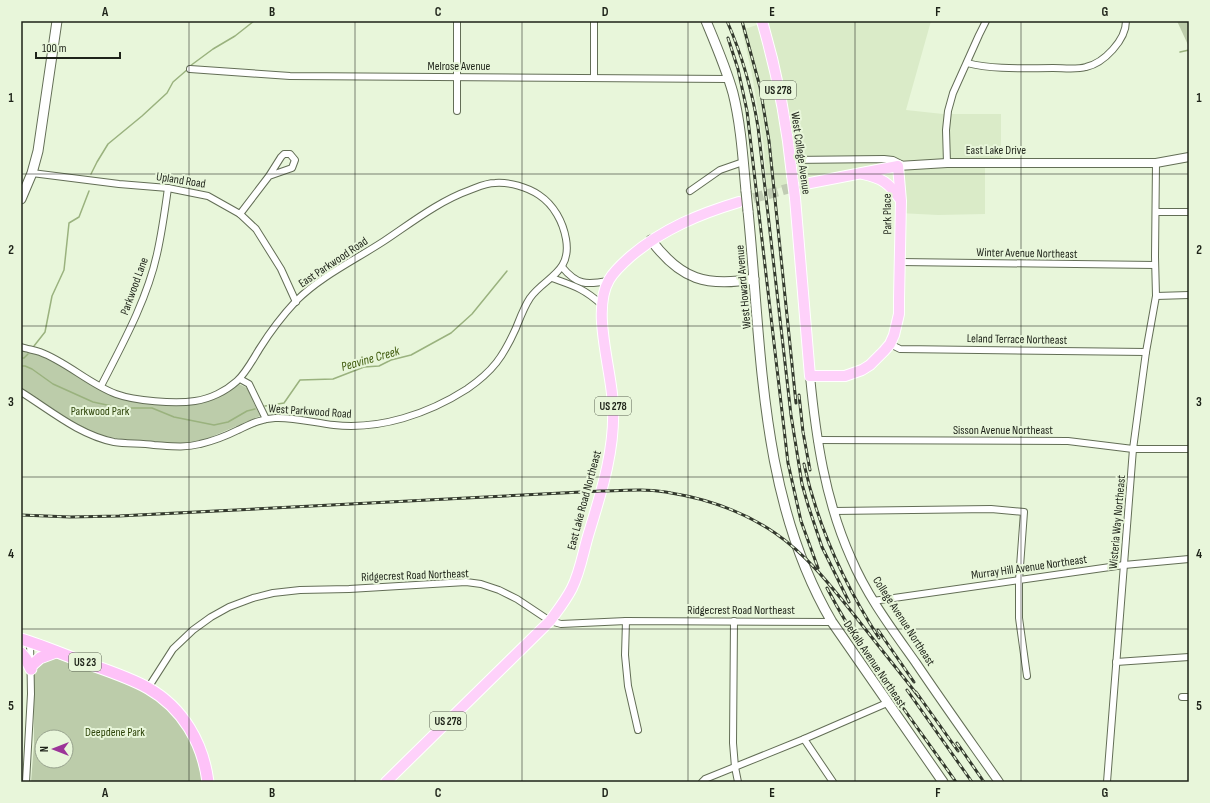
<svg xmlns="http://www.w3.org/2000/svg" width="1210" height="803" font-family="'Sofia Sans Condensed',sans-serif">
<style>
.built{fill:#daebc8}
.green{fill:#bcccaa;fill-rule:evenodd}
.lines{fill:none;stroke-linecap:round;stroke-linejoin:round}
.stream{stroke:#9ab27e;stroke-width:1.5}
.primary-tunnel{stroke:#c0ccb3;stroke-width:10;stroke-dasharray:10 5;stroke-linecap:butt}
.minor-casing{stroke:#636e56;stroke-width:8}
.tertiary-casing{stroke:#636e56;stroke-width:10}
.secondary-casing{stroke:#636e56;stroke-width:11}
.primary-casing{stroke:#fff;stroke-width:12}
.trunk-casing{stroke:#fff;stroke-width:13}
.minor{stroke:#fff;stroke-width:6}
.tertiary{stroke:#fff;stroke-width:8}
.secondary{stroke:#fff;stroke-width:9}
.primary{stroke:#fed1fa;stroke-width:10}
.trunk{stroke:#fec2f8;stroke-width:11}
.rail-casing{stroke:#33392d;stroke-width:3}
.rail{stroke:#e8f6da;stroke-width:1.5;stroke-dasharray:4.5;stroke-linecap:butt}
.secondary-bridge-casing{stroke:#636e56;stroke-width:11;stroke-linecap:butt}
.primary-bridge-casing{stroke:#fff;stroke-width:12;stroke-linecap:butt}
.secondary-bridge{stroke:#fff;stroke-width:9}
.primary-bridge{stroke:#fed1fa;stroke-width:10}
.grid{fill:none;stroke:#1e2319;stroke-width:1;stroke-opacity:0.55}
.labels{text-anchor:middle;stroke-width:4;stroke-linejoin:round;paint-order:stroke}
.shield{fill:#e8f6da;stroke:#5b6253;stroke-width:1}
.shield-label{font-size:11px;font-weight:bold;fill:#1e2319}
.street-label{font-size:12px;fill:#1e2319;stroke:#e8f6da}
.park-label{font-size:12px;fill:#2f450b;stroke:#e8f6da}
.water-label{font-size:13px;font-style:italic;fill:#3f5b0d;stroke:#e8f6da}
.neatline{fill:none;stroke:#1e2319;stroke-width:1.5}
.grid-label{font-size:13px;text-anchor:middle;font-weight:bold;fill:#1e2319}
</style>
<rect width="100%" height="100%" fill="#e8f6da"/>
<path class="built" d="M 768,21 L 931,21 L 906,110 L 943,114 L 1001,114 L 1001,160 L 985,160 L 985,214 L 938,215 L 899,213 L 898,160 L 803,179 L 767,193 L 764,147 L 752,74 L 742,30 Z"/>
<g class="green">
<path d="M 1177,21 L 1189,21 L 1189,47 Z"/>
<path d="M 21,348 L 41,352 L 101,386 L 139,398 L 197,403 L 239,384 L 247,388 L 260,416 L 204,440 L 188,444 L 161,443 L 121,439 L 90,433 L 21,388 Z"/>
<path d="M 53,657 L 131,685 L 147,692 L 173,713 L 186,728 L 195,746 L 203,782 L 31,782 L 34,744 L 33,667 ZM 42,737 L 66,737 L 66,761 L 42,761 Z"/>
</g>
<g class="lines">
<g class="stream">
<path d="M 1180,52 L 1189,50"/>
<path d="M 190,66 L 213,49 L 235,36 L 254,21"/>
<path d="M 91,174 L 97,162 L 108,144 L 142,116 L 167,93 L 173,82 L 188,69"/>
<path d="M 34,346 L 45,332 L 52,296 L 64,270 L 69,223 L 79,217 L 89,191"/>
<path d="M 21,358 L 24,358 L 28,354"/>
<path d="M 21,366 L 25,366 L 32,369 L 53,384 L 93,402 L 121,408 L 152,408 L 174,417 L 214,425 L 228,422 L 247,411 L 255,409"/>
<path d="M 265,406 L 284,403 L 300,380 L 333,379 L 364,367 L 379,366 L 391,360 L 411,355 L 451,333 L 472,314 L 507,271"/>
</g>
<path class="primary-tunnel" d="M 739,202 L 805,184"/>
<g class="minor-casing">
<g id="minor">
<path d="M 594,21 L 594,78"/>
<path d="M 967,63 C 994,70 1025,68 1053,68 C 1063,68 1076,70 1086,67 C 1104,63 1126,40 1126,21"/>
<path d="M 190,69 L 290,76 L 728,79"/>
<path d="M 457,111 L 457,21"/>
<path d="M 791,160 L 884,159 L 893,160 L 901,164"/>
<path d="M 947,163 L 946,130 L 948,111 L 953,93 L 979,35 L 986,21"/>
<path d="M 32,173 L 119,184 L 168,188 L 208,196 L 240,214 L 256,229 L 281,269 L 296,302"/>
<path d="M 690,191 L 720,170 L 743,162"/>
<path d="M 1156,212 L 1189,212"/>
<path d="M 240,214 L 269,176 L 281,157 L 284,154 L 290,154 L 295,160 L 292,168 L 269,176"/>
<path d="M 900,262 L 1155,265"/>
<path d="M 562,267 C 577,285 586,285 608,281"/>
<path d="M 552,278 C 574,286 583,288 601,304"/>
<path d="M 1156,296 L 1189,295"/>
<path d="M 890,344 L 900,349 L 1146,352"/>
<path d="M 21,347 C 27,349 34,350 40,352 C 67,362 89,384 116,394 C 135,401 175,404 195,401 C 210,399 226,391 237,381 C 246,373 253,359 260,348 C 270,332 283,315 296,301 C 321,276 355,260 384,241 C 411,223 439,201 470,190 C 478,187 486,183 495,183 C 510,182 527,187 539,195 C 554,205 563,222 566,239 C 572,273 545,277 530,298 C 524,307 520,318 516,328 C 503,357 493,371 467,389 C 428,414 380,430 334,425 C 315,423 294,417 275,418 C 260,419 251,424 238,430 C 226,436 213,441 200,444 C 185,448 170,446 154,445 C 141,443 127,444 114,442 C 79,435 50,410 21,392"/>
<path d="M 240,379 L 249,384 L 266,419"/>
<path d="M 101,386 C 122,345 147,300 157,254 C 162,232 165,210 168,188"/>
<path d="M 817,440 L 1068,441 L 1133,449 L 1189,449"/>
<path d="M 834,511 L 991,509 L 1024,512 L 1019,580 L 1019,618 L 1027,676"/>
<path d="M 873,601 L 1124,565 L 1189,559"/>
<path d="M 626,621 L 625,655 L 628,686 L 638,730"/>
<path d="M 734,621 L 733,743 L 735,767 L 738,782"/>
<path d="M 1116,662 L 1189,657"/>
<path d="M 148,688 L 173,649 L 193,630 L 211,617 L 229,607 L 253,598 L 273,593 L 300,590 L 349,589 L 466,582 L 481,584 L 499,590 L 517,599 L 550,621 L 561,624 L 626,621 L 832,622"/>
<path d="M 1182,697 L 1189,697"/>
<path d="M 804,739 L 833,782"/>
<path d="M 26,782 L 31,694 L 30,642"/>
<path d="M 702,782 L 705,779 L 804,739 L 887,703"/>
<path d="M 1107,782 L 1133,449 L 1146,352 L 1156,296 L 1155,257 L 1156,163"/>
</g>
</g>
<g class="tertiary-casing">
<g id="tertiary">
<path d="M 898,166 L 947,163 L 1156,163 L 1189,157"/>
<path d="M 810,376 C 816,438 825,500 851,558 C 867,596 892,629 916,663 C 943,703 971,742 999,782"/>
</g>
</g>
<g class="secondary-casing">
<g id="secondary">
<path d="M 706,21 C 716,45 726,68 733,93 C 741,125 743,159 746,191"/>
<path d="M 21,199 L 32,173 L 38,151 L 57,21"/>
<path d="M 748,211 C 762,349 759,498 832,622 L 943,782"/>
<path d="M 651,240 C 681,280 706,287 754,279"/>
</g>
</g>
<g class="primary-casing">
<g id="primary">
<path d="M 762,21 C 776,69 787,124 792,175"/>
<path d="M 863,174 C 882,178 889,183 900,199"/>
<path d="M 795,198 L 810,376 L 845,376 L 862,370 L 870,365 L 884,351 L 890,344 L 894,335 L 899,314 L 899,299 L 901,201 L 898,166 L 805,184"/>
<path d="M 386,782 L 550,621 C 558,610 566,600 572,588 C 580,572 583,553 588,536 C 601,493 615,451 613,406 C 612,370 591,311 609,280 C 614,271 623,263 631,256 C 663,229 699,214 739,202"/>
</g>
</g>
<g class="trunk-casing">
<g id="trunk">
<path d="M 21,639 C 44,646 67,656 89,664 C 109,671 130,678 148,688 C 183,708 203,743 208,782"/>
<path d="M 21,653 L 26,659 L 31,669"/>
<path d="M 31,666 L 40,658 L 56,652"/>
</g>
</g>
<use href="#minor" class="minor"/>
<use href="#tertiary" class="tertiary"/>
<use href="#secondary" class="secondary"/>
<use href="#primary" class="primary"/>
<use href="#trunk" class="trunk"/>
<g class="rail-casing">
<g id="rail">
<path d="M 727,21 C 742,55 752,90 758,127 L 791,415 L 802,484 L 808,505 L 822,547 L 849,602"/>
<path d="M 742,21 L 760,87 L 769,141 L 796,403"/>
<path d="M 728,38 L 738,69 L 747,111 L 788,463 L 801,521 L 818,568"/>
<path d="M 799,395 L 803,432 L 810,470"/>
<path d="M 804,464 C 818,527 844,584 879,638"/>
<path d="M 21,515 L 70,517 L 119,516 L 601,491 C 624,491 649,488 671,493 C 708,499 744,512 775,533 C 807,555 831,586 855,616 C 876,643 898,670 919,697"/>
<path d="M 827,588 C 863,657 912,719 956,782"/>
<path d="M 878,630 L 914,682"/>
<path d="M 907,690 L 972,782"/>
<path d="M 916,692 L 958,751"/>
<path d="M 957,743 L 984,782"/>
</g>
</g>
<use href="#rail" class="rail"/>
<g class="secondary-bridge-casing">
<path id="secondary-bridge" d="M 746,191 L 748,211"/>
</g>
<g class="primary-bridge-casing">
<path id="primary-bridge" d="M 792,175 L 795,198"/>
</g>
<use href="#secondary-bridge" class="secondary-bridge"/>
<use href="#primary-bridge" class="primary-bridge"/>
</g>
<path class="grid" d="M 189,21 L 189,782M 355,21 L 355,782M 522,21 L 522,782M 688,21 L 688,782M 855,21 L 855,782M 1021,21 L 1021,782M 21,174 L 1189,174M 21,326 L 1189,326M 21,477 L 1189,477M 21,629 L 1189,629"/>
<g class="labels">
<g class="shield">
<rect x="760" y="81" width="36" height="18" rx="3"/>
<rect x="595" y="397" width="36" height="18" rx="3"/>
<rect x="69" y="653" width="32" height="18" rx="3"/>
<rect x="430" y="712" width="36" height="18" rx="3"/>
</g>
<g class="shield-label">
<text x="778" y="94">US 278</text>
<text x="613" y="410">US 278</text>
<text x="85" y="666">US 23</text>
<text x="448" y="725">US 278</text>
</g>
<g class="street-label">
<text x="459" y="70">Melrose Avenue</text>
<text x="996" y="154">East Lake Drive</text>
<text transform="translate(801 153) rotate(82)" y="4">West College Avenue</text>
<text transform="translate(181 180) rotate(9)" y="4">Upland Road</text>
<text transform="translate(887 214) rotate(-91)" y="4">Park Place</text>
<text transform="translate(1027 253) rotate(1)" y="4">Winter Avenue Northeast</text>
<text transform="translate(333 262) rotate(-34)" y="4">East Parkwood Road</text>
<text transform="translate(134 286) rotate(-70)" y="4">Parkwood Lane</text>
<text transform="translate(743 287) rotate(-95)" y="4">West Howard Avenue</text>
<text transform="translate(1017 339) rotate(1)" y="4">Leland Terrace Northeast</text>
<text transform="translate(310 411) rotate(4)" y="4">West Parkwood Road</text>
<text x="1003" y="434">Sisson Avenue Northeast</text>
<text transform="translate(584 500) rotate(-75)" y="4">East Lake Road Northeast</text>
<text transform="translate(1117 522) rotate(-85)" y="4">Wisteria Way Northeast</text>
<text transform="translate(1029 567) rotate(-8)" y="4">Murray Hill Avenue Northeast</text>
<text transform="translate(415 575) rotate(-2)" y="4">Ridgecrest Road Northeast</text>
<text x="741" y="614">Ridgecrest Road Northeast</text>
<text transform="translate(904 621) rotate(57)" y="4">College Avenue Northeast</text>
<text transform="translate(875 664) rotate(56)" y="4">DeKalb Avenue Northeast</text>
</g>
<g class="park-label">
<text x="100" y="415">Parkwood Park</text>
<text x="115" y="736">Deepdene Park</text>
</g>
<g class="water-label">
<text transform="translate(370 358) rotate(-16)" y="5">Peavine Creek</text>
</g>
</g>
<rect width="1210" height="803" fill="none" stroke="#e8f6da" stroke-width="44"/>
<g transform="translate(54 749) rotate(270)"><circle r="19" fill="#e8f6da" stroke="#97a28d"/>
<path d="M0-3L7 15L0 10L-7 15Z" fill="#9c3598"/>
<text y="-6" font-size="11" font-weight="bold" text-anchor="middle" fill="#1e2319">N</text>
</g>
<path d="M36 52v6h84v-6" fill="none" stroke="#1e2319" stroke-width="2"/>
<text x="42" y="52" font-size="12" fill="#1e2319" stroke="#e8f6da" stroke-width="3" paint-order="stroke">100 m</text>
<rect x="22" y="22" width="1166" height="759" class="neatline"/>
<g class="grid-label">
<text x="105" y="16">A</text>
<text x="272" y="16">B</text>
<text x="438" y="16">C</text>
<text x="605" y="16">D</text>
<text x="772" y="16">E</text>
<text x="938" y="16">F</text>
<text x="1105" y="16">G</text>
<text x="11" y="102">1</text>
<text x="1199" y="102">1</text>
<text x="11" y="254">2</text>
<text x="1199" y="254">2</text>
<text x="11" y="406">3</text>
<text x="1199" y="406">3</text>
<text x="11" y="558">4</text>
<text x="1199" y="558">4</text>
<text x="11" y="710">5</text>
<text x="1199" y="710">5</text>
<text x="105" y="797">A</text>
<text x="272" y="797">B</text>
<text x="438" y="797">C</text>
<text x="605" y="797">D</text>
<text x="772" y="797">E</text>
<text x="938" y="797">F</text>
<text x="1105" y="797">G</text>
</g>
</svg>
